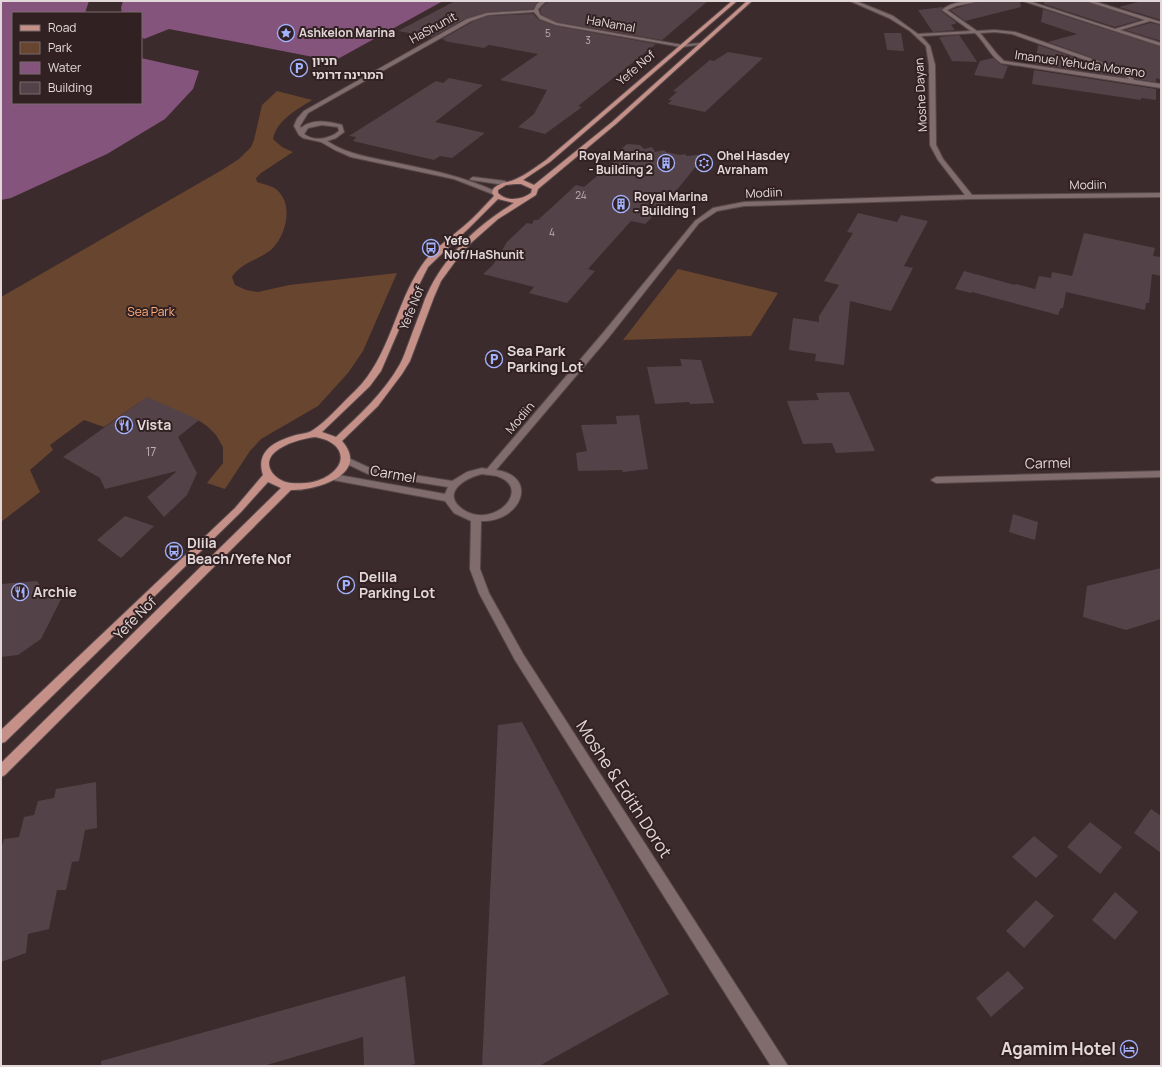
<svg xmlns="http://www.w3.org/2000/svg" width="1162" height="1067" font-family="Manrope,'Noto Sans Hebrew',sans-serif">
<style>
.green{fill:#68452f}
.water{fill:#84547c}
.building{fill:#534248}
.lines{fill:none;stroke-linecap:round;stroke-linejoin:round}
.minor-casing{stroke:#584a4c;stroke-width:2}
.major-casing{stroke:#584a4c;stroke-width:2}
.minor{fill:#806c6d;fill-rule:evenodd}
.major{fill:#c59087;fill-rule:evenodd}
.labels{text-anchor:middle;stroke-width:4;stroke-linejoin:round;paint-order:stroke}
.far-number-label{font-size:10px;fill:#bfb2b5}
.far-street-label{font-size:12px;fill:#e3d8d9;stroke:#322123}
.far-poi-label{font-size:12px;font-weight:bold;fill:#e3d8d9;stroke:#322123;text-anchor:start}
.far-park-label{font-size:12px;fill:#fead7b;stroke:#322123}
.number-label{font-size:12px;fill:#bfb2b5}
.poi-label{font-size:14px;font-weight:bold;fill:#e3d8d9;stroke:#322123;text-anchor:start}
.street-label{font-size:14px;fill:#e3d8d9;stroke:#322123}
.near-street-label{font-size:17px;fill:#e3d8d9;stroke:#322123}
.near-poi-label{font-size:17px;font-weight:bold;fill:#e3d8d9;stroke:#322123;text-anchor:end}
</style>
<rect width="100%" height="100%" fill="#3c2b2c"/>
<g class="green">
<path d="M 277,91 L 312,100 C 296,110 277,120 273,139 L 282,147 L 293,152 L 261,173 L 256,178 L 257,182 C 262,184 273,186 277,190 C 294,205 286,235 272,249 C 259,260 242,262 232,277 L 235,285 L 246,290 L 258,292 L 289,285 L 397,273 L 363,351 L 348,373 L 318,406 L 261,439 L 250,451 L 225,489 L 207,483 L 223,463 L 223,447 L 216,435 L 207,426 L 198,420 L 148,400 L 140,402 L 104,427 L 84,420 L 50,445 L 53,450 L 30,470 L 40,492 L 1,522 L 1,297 L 222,170 L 239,159 L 251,147 L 254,140 L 262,105 Z"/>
<path d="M 678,269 L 778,293 L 751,336 L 623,340 Z"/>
</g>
<g class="water">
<path d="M 1,1 L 89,1 L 85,13 L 13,13 L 13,103 L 141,103 L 141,58 L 199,71 L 193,89 L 165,119 L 107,154 L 11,198 L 1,200 Z"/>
<path d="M 123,1 L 443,1 L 334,61 L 169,29 L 144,39 L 141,36 L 141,13 L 122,13 L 121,8 Z"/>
</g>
<g class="building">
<path d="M 455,1 L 538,1 L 533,9 L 487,12 L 467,18 L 432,37 L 398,31 Z"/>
<path d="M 548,1 L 708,1 L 662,40 L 557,22 L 541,14 L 540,9 Z"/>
<path d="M 981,1 L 1020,1 L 1021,7 L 965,21 L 950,10 Z"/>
<path d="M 1044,1 L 1085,1 L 1140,20 L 1115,27 L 1044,4 Z"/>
<path d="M 1142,1 L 1161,1 L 1161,20 L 1119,7 Z"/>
<path d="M 943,7 L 941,11 L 957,23 L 951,25 L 955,30 L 933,32 L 918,10 Z"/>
<path d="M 1043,9 L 1161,47 L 1161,80 L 1156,78 L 1156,82 L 1135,79 L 1131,73 L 1118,67 L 1048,42 L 1077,34 L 1041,22 Z"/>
<path d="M 533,14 L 539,20 L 556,26 L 656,44 L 578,106 L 582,107 L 545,134 L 518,127 L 534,114 L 547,90 L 500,80 L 538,54 L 489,45 L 484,48 L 444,41 L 446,40 L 442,39 L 472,22 L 488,16 Z"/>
<path d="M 1150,23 L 1161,25 L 1161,41 L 1125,30 Z"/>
<path d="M 884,33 L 901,33 L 904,51 L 887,50 Z"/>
<path d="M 959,35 L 970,51 L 977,62 L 952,61 L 939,37 Z"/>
<path d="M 1038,45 L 1113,71 L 1124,77 L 1035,64 Z"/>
<path d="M 728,52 L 763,58 L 705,112 L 668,104 L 672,100 L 668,100 L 677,92 L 673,91 L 710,60 L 714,61 Z"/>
<path d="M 993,58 L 1000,64 L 1008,66 L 1003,79 L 974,75 L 980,61 Z"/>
<path d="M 1034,70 L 1156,89 L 1156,100 L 1141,98 L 1141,100 L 1032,84 Z"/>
<path d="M 449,78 L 483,85 L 435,122 L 485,133 L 452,158 L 440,156 L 434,160 L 353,141 L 356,137 L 349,136 L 436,81 L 443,83 Z"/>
<path d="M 627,144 L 640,145 L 644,149 L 652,147 L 655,152 L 664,150 L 666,152 L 680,155 L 685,154 L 687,156 L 706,154 L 663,207 L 645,224 L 631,221 L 588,269 L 595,271 L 567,303 L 529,293 L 534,287 L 483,274 L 493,265 L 507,242 L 527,223 L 532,224 L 534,220 L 538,220 L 576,185 L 584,187 L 616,160 L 610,159 Z"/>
<path d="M 858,213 L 897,222 L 901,215 L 928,221 L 904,266 L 913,268 L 891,311 L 850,301 L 844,365 L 815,361 L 816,354 L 789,350 L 793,318 L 819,322 L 819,316 L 839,285 L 824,281 L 853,233 L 847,232 Z"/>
<path d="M 1084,233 L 1155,248 L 1153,256 L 1161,257 L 1161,276 L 1152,274 L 1149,303 L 1146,303 L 1145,310 L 1066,292 L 1063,308 L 1061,308 L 1058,315 L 972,292 L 971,293 L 955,289 L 964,271 L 1015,285 L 1016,284 L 1035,289 L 1039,276 L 1051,278 L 1052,272 L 1072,276 Z"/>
<path d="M 680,359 L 701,360 L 714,403 L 690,404 L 689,402 L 655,404 L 647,367 L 682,366 Z"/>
<path d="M 849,392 L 875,451 L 836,453 L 832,443 L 803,444 L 787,401 L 819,400 L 816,393 Z"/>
<path d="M 147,397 L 199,420 L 178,437 L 197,473 L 187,495 L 164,517 L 147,497 L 177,471 L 105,489 L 100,478 L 63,457 Z"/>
<path d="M 639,415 L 648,469 L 623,472 L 622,470 L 578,471 L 576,453 L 587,451 L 581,425 L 617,424 L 616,416 Z"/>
<path d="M 1013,514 L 1038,522 L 1035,540 L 1009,532 Z"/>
<path d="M 125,516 L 154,526 L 121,558 L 97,540 Z"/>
<path d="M 1161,568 L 1161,619 L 1126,630 L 1083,617 L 1087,586 Z"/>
<path d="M 37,581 L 46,594 L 63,595 L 41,639 L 18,655 L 1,657 L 1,584 Z"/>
<path d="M 522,722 L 669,994 L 539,1066 L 482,1066 L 498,725 Z"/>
<path d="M 96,782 L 97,828 L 85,830 L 79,861 L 72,862 L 66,890 L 57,890 L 49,929 L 28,934 L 26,953 L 1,962 L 1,849 L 4,839 L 19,837 L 24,817 L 34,815 L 38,801 L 54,798 L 56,789 Z"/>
<path d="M 1151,809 L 1161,816 L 1161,853 L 1134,833 Z"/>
<path d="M 1090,822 L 1122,847 L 1100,874 L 1067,847 Z"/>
<path d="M 1034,836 L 1058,856 L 1036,878 L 1012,857 Z"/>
<path d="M 1115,892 L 1138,912 L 1115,940 L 1092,920 Z"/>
<path d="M 1036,900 L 1054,916 L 1024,948 L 1006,931 Z"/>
<path d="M 1008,971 L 1024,988 L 991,1017 L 976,998 Z"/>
<path d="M 405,976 L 415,1064 L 407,1066 L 364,1066 L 363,1037 L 263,1066 L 101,1066 L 101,1061 Z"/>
</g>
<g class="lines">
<g class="minor-casing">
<g id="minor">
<path d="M 541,1 L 546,1 L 538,9 L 540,15 L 557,23 L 682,45 L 701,43 L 703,44 L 682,47 L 556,25 L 540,19 L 534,12 L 488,15 L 471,21 L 308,113 L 300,126 L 301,128 C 313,118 329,122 342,125 L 344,132 L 336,138 L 327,141 C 348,155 373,158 397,163 C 431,170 465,177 497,192 L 498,193 L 495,195 L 454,179 L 351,157 L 335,150 L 321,142 L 303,138 L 299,135 L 294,126 L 297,119 L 304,111 L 467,19 L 487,13 L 534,10 L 537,4 ZM 322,125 L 338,127 L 339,131 C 330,139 314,142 304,134 L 308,128 Z"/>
<path d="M 850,1 L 856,1 L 893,16 L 918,34 L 971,31 L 942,10 C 952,1 968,1 980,1 L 956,6 L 947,10 L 977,31 L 995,30 L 1015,32 L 1118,68 L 1130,74 L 1134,80 L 1161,84 L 1161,88 L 1001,63 C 990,56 985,42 975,33 L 921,36 L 930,46 L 935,65 L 936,145 L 943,159 L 972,195 L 1161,193 L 1161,197 L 970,199 L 744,206 L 717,211 L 699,223 L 609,337 L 496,470 C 539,476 522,522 481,521 L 480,569 L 489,593 L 523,654 L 788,1066 L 771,1066 L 515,660 L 479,593 L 470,569 L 471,521 L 454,513 L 445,501 L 333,480 L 328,477 L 333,474 L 445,494 L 448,487 L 368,474 L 343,462 L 341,460 L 346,457 L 370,468 L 452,481 L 467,472 L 482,468 L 487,469 L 603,333 L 695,221 L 713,208 L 744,202 L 965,195 L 938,160 L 930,145 L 929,65 L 926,46 L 910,31 L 889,18 ZM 995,32 L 1012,34 L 1114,70 L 1124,75 L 1129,79 L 1004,61 L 997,54 L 980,33 ZM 482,474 C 487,475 493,475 497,476 C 535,489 491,532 461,508 C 441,492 467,477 482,474 Z"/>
<path d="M 1023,1 L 1029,1 L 1115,29 L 1145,20 L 1086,1 L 1093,1 L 1161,22 L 1161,24 L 1150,21 L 1120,30 L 1161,43 L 1161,46 Z"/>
<path d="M 473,177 L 505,181 L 508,183 L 505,185 L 471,180 L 470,179 Z"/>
<path d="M 1161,471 L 1161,477 L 936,483 L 931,480 L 936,477 Z"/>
</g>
</g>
<g class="major-casing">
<path id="major" d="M 732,1 L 737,1 L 550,162 L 523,180 L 534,185 L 612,122 L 747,1 L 752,1 L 616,124 L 538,189 L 536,195 L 498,219 L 472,242 L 460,255 L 441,281 L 434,297 L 410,361 L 402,374 L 378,406 L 342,441 C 371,474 316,491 291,490 L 5,775 L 1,777 L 1,763 L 281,488 L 268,482 L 241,512 L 5,742 L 1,743 L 1,730 L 235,508 L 263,475 C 255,451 275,441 296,435 C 301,434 309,433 313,430 C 328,420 342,403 355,391 C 390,357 395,304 422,265 C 432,250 450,238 464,226 C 475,217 484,206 494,196 L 492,193 L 493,189 C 500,182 508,183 516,179 C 527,174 536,167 546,160 ZM 515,184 L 521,184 L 532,189 L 531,193 C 521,200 507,202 498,193 L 498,190 L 506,185 ZM 498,199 L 514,203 C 476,226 442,258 425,299 C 420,313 414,328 409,342 C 406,349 404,357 400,364 C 384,393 359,415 336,437 L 322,432 L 370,386 L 381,371 L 413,297 L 428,267 L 470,227 ZM 315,437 C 342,441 352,463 324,478 C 314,483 302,484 291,483 C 276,482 260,465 275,452 C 286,443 301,439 315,437 Z"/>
</g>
<use href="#minor" class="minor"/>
<use href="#major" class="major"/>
</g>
<defs>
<g id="sight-ring" transform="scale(0.9)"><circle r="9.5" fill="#322123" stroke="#a2b2fd" stroke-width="1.5"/><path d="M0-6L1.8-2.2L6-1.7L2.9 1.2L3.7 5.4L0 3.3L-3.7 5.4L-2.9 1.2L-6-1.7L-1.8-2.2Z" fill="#a2b2fd"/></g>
<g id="parking-ring" transform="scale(0.9)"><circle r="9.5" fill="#322123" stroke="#a2b2fd" stroke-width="1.5"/><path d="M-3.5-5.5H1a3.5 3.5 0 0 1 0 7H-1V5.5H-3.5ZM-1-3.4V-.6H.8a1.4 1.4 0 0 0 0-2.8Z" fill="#a2b2fd"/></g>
<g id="building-ring" transform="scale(0.9)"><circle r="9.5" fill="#322123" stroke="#a2b2fd" stroke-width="1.5"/><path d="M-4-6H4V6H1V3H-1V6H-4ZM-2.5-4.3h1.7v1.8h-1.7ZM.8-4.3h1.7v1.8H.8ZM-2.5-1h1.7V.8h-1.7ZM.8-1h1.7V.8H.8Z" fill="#a2b2fd"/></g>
<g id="synagogue-ring" transform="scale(0.9)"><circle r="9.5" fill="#322123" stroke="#a2b2fd" stroke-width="1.5"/><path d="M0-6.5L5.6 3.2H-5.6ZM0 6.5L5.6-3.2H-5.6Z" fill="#a2b2fd"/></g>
<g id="bus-ring" transform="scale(0.9)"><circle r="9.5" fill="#322123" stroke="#a2b2fd" stroke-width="1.5"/><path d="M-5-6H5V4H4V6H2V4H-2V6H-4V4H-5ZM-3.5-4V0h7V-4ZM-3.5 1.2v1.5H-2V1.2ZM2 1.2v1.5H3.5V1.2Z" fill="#a2b2fd"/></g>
<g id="restaurant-ring" transform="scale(0.9)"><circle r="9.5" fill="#322123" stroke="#a2b2fd" stroke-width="1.5"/><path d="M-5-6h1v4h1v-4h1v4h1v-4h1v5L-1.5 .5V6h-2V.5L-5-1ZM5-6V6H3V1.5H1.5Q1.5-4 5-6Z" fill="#a2b2fd"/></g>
<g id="hotel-ring" transform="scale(0.9)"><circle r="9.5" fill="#322123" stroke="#a2b2fd" stroke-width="1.5"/><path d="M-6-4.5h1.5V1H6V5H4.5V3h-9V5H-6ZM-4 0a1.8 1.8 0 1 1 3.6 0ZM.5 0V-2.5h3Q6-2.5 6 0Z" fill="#a2b2fd"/></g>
</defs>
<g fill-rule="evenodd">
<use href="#sight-ring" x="286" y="33"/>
<use href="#parking-ring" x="299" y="68"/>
<use href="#building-ring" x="666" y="163"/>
<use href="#synagogue-ring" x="704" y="163"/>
<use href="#building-ring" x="621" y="204"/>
<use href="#bus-ring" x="431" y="248"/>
<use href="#parking-ring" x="494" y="359"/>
<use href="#restaurant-ring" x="124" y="425"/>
<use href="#bus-ring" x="174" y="551"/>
<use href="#parking-ring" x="346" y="585"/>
<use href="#restaurant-ring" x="20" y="592"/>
<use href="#hotel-ring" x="1129" y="1049"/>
</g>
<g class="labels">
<g class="far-number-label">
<text x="548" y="37">5</text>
<text x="588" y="44">3</text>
<text x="581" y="199">24</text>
<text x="552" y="236">4</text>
</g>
<g class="far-street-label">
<text transform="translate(611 24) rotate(10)" y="4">HaNamal</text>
<text transform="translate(433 28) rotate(-29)" y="4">HaShunit</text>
<text transform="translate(1080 64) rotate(8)" y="4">Imanuel Yehuda Moreno</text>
<text transform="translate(636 68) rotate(-41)" y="4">Yefe Nof</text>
<text transform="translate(921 95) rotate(-93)" y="4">Moshe Dayan</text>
<text transform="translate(1088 185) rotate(-1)" y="4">Modiin</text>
<text transform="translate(764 193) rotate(-3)" y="4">Modiin</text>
<text transform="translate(412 308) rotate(-68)" y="4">Yefe Nof</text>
<text transform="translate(520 418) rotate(-50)" y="4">Modiin</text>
</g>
<g class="far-poi-label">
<text x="299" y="37">Ashkelon Marina</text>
<text x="312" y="65">חניון<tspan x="312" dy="14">המרינה דרומי</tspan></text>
<text x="653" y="160" text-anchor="end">Royal Marina<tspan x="653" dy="14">- Building 2</tspan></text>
<text x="717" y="160">Ohel Hasdey<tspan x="717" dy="14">Avraham</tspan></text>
<text x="634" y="201">Royal Marina<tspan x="634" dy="14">- Building 1</tspan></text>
<text x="444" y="245">Yefe<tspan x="444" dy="14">Nof/HaShunit</tspan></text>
</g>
<g class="far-park-label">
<text x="151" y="316">Sea Park</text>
</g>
<g class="number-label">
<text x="151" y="456">17</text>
</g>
<g class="poi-label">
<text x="507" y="356">Sea Park<tspan x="507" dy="16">Parking Lot</tspan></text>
<text x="137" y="430">Vista</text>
<text x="187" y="548">Dlila<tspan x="187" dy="16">Beach/Yefe Nof</tspan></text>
<text x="359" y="582">Delila<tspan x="359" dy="16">Parking Lot</tspan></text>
<text x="33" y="597">Archie</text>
</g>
<g class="street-label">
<text transform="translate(1048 463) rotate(-1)" y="5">Carmel</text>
<text transform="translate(393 474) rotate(10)" y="5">Carmel</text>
<text transform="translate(135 618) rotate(-45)" y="5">Yefe Nof</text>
</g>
<g class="near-street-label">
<text transform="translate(624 789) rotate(57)" y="6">Moshe &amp; Edith Dorot</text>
</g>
<g class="near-poi-label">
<text x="1116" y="1055">Agamim Hotel</text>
</g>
</g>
<rect width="1162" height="1067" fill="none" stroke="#e3d8d9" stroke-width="4"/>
<rect x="12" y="12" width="130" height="92" fill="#322123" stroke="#796a6c"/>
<rect x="20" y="25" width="20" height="6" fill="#c59087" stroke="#796a6c"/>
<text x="48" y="32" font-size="12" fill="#e3d8d9">Road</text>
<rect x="20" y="42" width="20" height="12" fill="#68452f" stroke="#796a6c"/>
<text x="48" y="52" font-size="12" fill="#e3d8d9">Park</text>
<rect x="20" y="62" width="20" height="12" fill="#84547c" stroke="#796a6c"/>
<text x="48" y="72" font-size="12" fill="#e3d8d9">Water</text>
<rect x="20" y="82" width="20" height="12" fill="#534248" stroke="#796a6c"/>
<text x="48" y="92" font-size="12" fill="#e3d8d9">Building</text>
</svg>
